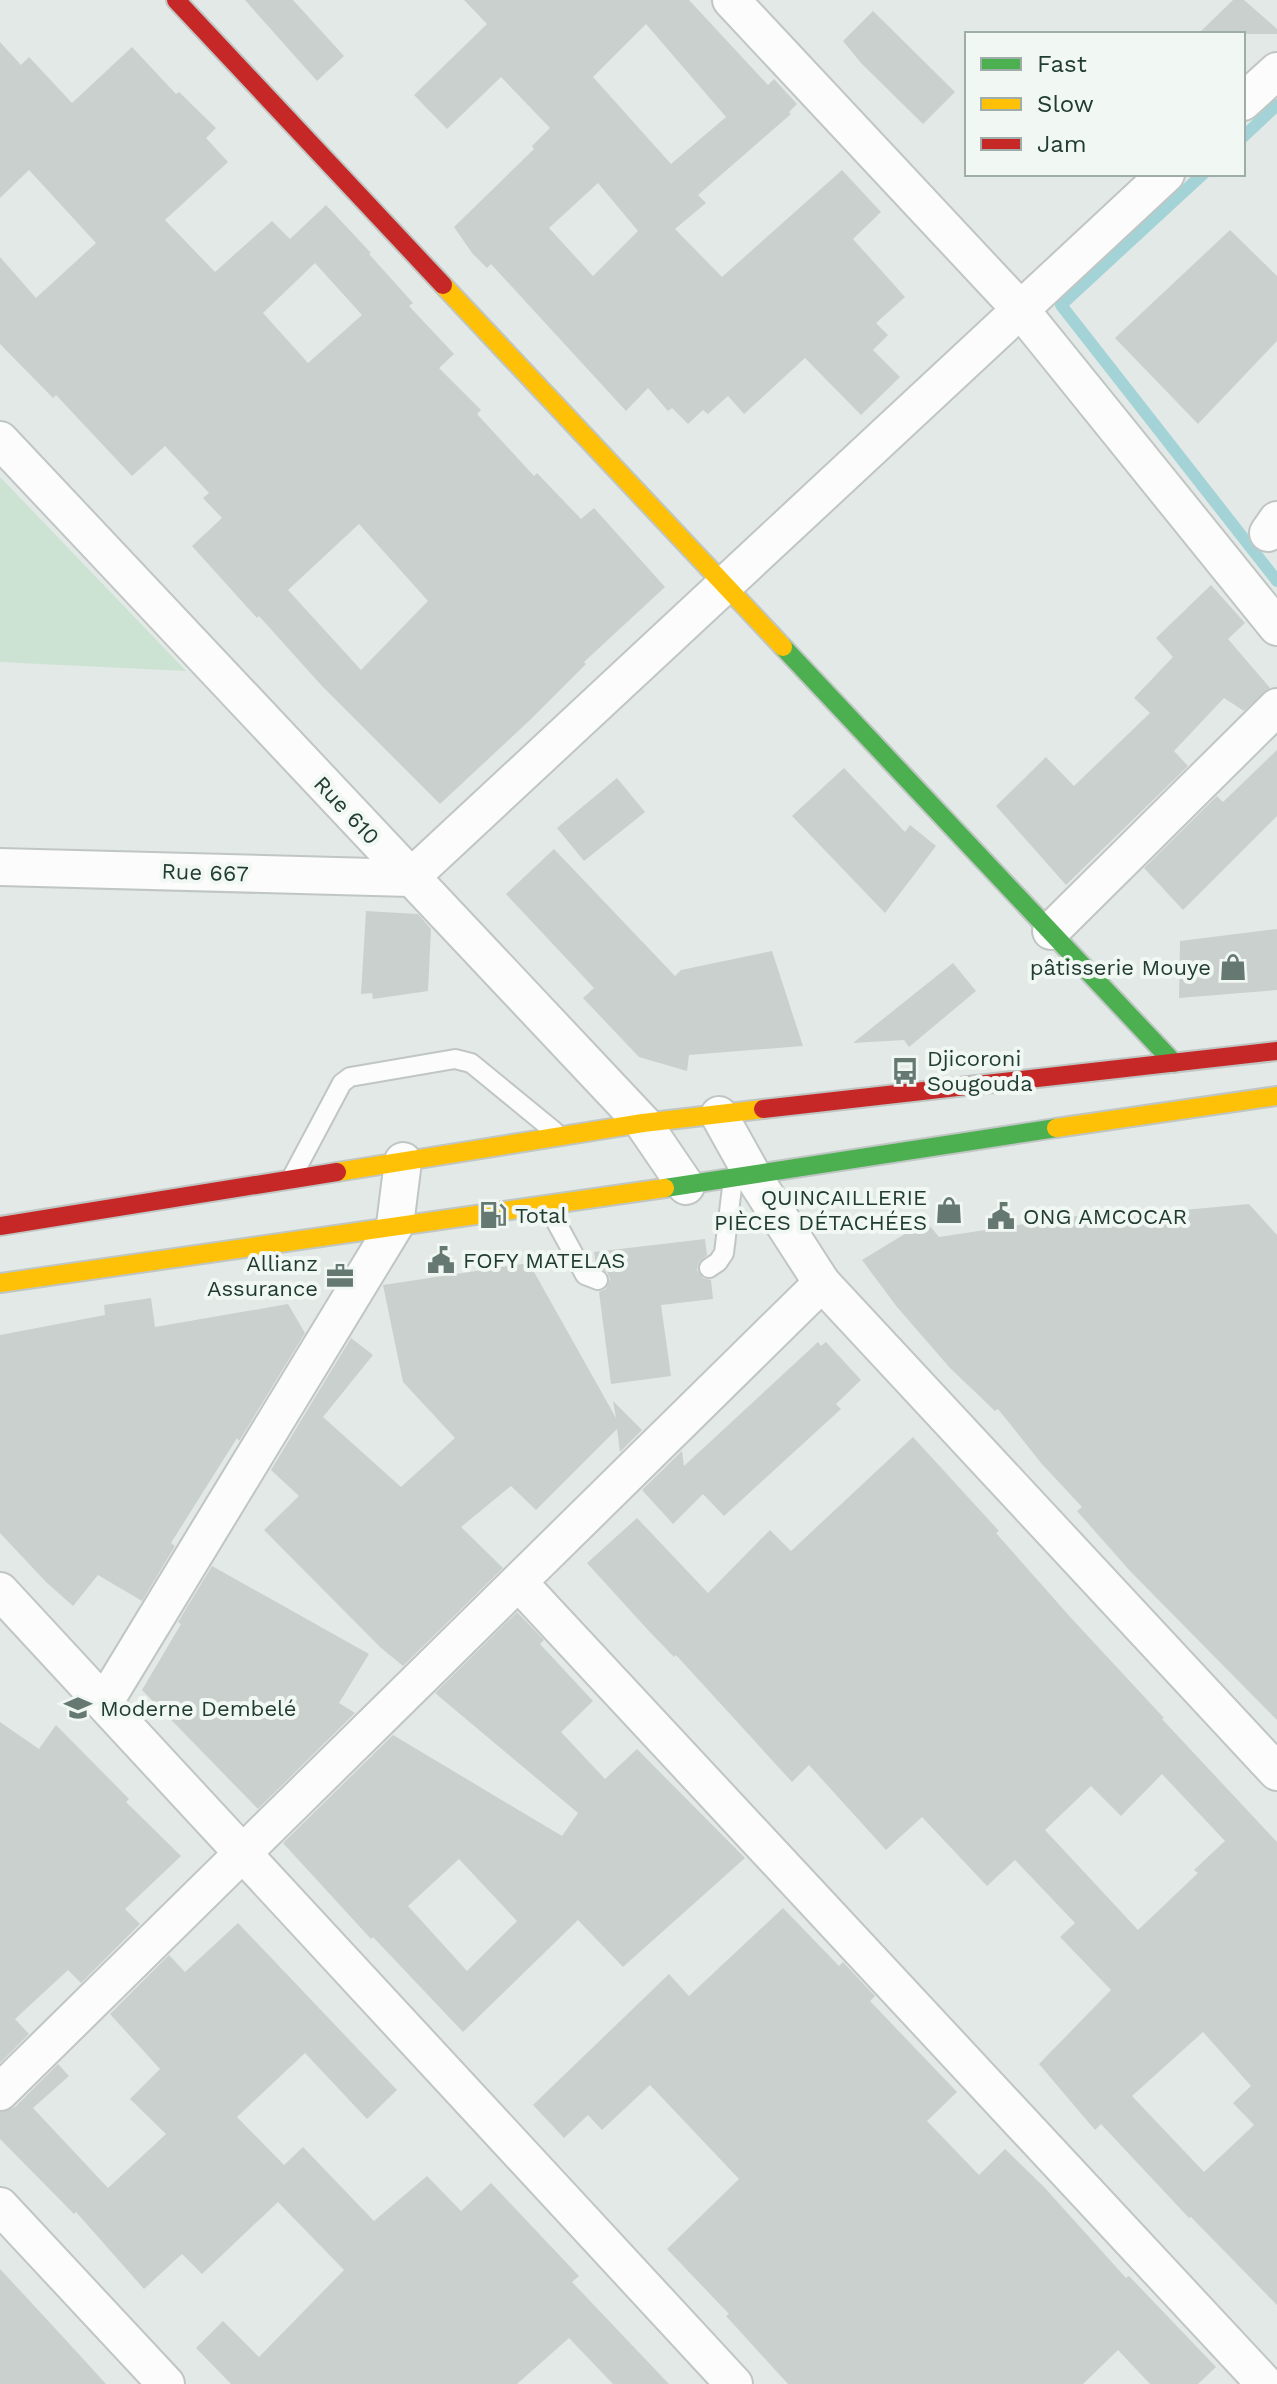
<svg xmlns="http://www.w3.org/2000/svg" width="1277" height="2384" font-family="'Work Sans',sans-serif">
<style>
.green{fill:#cce2d2}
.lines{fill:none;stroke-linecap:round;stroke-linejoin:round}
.stream{stroke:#a4d3d7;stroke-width:12}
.building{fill:#cad0cd;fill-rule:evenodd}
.lane-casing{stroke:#c0c6c3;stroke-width:22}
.street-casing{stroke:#c0c6c3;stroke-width:40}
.fast-casing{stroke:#bfc6c3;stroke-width:22}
.slow-casing{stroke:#bfc6c3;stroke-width:22}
.jam-casing{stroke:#bfc6c3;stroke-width:22}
.lane{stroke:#fbfcfb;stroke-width:18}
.street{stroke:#fbfcfb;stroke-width:36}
.fast{stroke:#4caf50;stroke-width:18}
.slow{stroke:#ffc107;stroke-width:18}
.jam{stroke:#c62828;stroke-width:18}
.labels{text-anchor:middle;stroke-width:8;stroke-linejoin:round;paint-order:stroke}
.street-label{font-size:22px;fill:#213c33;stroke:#f1f8f4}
.poi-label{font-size:22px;fill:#213c33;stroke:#f1f8f4;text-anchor:start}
</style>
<rect width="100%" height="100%" fill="#e3e9e6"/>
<path class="green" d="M 0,477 L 186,671 L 0,662 Z"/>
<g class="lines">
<g class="stream">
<path d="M 1243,137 L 1277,105"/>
<path d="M 1203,174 L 1061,305 L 1277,581"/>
</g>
</g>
<g class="building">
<path d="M 245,0 L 293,0 L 344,56 L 317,81 Z"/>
<path d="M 464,0 L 689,0 L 768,85 L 774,79 L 797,104 L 789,112 L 791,114 L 698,195 L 706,203 L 675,229 L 722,277 L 842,170 L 881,212 L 853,239 L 905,297 L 876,323 L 888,335 L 873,350 L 900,377 L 861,415 L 805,358 L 744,414 L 728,396 L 708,414 L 703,410 L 688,424 L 672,408 L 668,411 L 648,388 L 626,411 L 491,264 L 487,268 L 472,253 L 454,227 L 534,149 L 532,146 L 550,128 L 501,77 L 447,129 L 414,95 L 487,24 ZM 646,24 L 726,117 L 671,164 L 593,77 ZM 598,183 L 638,231 L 593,276 L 549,228 Z"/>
<path d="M 1233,0 L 1244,0 L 1277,29 L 1277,34 L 1198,34 Z"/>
<path d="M 873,11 L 955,92 L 923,124 L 861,63 L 843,41 Z"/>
<path d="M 0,42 L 21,65 L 29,57 L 72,103 L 132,47 L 176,94 L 179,92 L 216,128 L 206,138 L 228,162 L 165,220 L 215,272 L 272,221 L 290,239 L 326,205 L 371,253 L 369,254 L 413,303 L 409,306 L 454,354 L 439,368 L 481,410 L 477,414 L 534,476 L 537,473 L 581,519 L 594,508 L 665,587 L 584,662 L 586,664 L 529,721 L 440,804 L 322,686 L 259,616 L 257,618 L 192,546 L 222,518 L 203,498 L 209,493 L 165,446 L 132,476 L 56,395 L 53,398 L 0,344 L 0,257 L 36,298 L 96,243 L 29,170 L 0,198 ZM 315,263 L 362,315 L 308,363 L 263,313 ZM 359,524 L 428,601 L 361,670 L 288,590 Z"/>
<path d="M 1230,230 L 1277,276 L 1277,341 L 1198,424 L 1115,338 Z"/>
<path d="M 1211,585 L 1245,623 L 1228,639 L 1270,688 L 1244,711 L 1224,698 L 1174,751 L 1188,766 L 1066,885 L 996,806 L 1046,757 L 1074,786 L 1150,713 L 1134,698 L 1173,657 L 1156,638 Z"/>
<path d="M 1277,750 L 1277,816 L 1183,910 L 1144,868 L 1217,796 L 1223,802 Z"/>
<path d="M 844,768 L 905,832 L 910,825 L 936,846 L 885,913 L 792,816 Z"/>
<path d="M 617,778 L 645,812 L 584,861 L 557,828 Z"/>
<path d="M 554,849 L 675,976 L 681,970 L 772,951 L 803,1046 L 689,1055 L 687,1071 L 639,1057 L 583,998 L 594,988 L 506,894 Z"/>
<path d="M 366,911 L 418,914 L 431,929 L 428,991 L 373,999 L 372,993 L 361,994 Z"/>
<path d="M 1277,929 L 1277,990 L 1179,998 L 1180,941 Z"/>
<path d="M 953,963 L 976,991 L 909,1047 L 904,1040 L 853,1043 Z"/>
<path d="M 1249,1204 L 1277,1235 L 1277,1720 L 1130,1571 L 1077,1511 L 1082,1507 L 1041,1463 L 998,1409 L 995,1411 L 950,1368 L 897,1307 L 862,1260 L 926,1221 L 939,1237 L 1097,1213 L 1096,1218 Z"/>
<path d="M 705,1239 L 707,1255 L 699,1262 L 697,1270 L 703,1278 L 711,1280 L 713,1299 L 661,1305 L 671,1376 L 611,1384 L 599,1292 L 606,1289 L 610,1279 L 607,1272 L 596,1266 L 594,1252 Z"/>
<path d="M 529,1263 L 616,1418 L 613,1401 L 642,1430 L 620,1452 L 617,1429 L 536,1510 L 511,1486 L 461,1527 L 503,1568 L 403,1666 L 380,1647 L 264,1530 L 299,1496 L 271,1470 L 351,1338 L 373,1355 L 323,1417 L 401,1487 L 455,1438 L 403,1382 L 383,1285 Z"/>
<path d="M 151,1298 L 155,1327 L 288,1304 L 305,1333 L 239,1441 L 237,1438 L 171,1543 L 175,1546 L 142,1601 L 98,1575 L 73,1606 L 46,1582 L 0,1533 L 0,1335 L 105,1315 L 104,1305 Z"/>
<path d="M 818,1342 L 821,1346 L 826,1342 L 861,1380 L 836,1404 L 841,1409 L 724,1516 L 703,1494 L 673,1524 L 642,1490 L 682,1451 L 684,1466 Z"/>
<path d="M 913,1437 L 999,1531 L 996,1533 L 1072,1619 L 1164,1718 L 1162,1719 L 1277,1842 L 1277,2305 L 1191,2217 L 1189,2218 L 1101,2124 L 1095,2130 L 1039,2064 L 1111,1990 L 1060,1937 L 1075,1923 L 1015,1860 L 987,1886 L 922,1817 L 886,1850 L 809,1765 L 792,1782 L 676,1655 L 674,1657 L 647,1629 L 587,1563 L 637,1518 L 708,1593 L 770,1530 L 791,1551 ZM 1162,1774 L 1225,1841 L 1194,1870 L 1198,1873 L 1138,1930 L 1045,1830 L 1091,1786 L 1121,1816 ZM 1203,2032 L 1251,2086 L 1233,2103 L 1254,2125 L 1204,2172 L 1132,2096 Z"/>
<path d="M 212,1566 L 369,1654 L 339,1703 L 355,1713 L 258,1809 L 142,1690 L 181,1624 L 178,1622 Z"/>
<path d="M 517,1612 L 544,1640 L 540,1644 L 593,1701 L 561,1732 L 605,1779 L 637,1749 L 745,1858 L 623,1967 L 578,1920 L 463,2032 L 373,1937 L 371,1939 L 283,1843 L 393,1735 L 562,1836 L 578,1813 L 435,1693 ZM 459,1859 L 517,1921 L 467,1971 L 408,1906 Z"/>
<path d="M 0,1722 L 39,1749 L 56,1725 L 129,1799 L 126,1802 L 181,1856 L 125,1909 L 140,1924 L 81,1983 L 68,1970 L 15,2019 L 29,2034 L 0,2063 Z"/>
<path d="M 783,1908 L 839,1966 L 843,1962 L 875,1996 L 870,2001 L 957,2092 L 927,2121 L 979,2175 L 1005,2149 L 1044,2187 L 1126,2278 L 1129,2276 L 1216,2367 L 1198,2384 L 1150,2384 L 1118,2350 L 1083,2384 L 788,2384 L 726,2316 L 729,2314 L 667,2249 L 739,2179 L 650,2085 L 602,2130 L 588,2115 L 564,2138 L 533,2105 L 669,1974 L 689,1996 Z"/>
<path d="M 238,1923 L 397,2090 L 367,2119 L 305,2053 L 237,2117 L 284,2165 L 303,2147 L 374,2221 L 427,2176 L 461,2211 L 491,2183 L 579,2276 L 572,2282 L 669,2384 L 613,2384 L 569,2338 L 517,2384 L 231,2384 L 196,2348 L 223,2321 L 259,2357 L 344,2270 L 278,2202 L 202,2274 L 182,2254 L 144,2289 L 76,2212 L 74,2214 L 0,2139 L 0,2112 L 15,2107 L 58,2064 L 69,2076 L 33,2108 L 108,2188 L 166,2134 L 130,2099 L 160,2069 L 110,2014 L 169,1955 L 185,1972 Z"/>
<path d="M 0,2269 L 64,2338 L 106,2384 L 0,2384 Z"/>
</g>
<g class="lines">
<g class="lane-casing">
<g id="lane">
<path d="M 292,1177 L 342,1083 L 350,1077 L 455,1059 L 471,1063 L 554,1131"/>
<path d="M 548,1207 L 585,1275 L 598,1280"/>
<path d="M 709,1268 L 718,1262 L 724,1253 L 733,1179"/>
</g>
</g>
<g class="street-casing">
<g id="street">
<path d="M 731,0 L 1020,309 L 1277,627"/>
<path d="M 1243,102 L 1277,71"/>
<path d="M 0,440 L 643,1123 L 686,1186"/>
<path d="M 1268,533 L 1277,520"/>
<path d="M 0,867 L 410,878 L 1166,174"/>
<path d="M 1051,931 L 1277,707"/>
<path d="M 719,1115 L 753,1176 L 822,1283 L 1277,1772"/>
<path d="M 519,1583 L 1265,2384"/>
<path d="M 0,1591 L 734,2384"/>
<path d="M 104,1703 L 395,1225 L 403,1161"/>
<path d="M 0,2092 L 822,1283"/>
<path d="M 0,2206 L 166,2384"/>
</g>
</g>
<g class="fast-casing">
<g id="fast">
<path d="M 783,647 L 1174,1063"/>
<path d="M 665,1188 L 1056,1128"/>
</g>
</g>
<g class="slow-casing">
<g id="slow">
<path d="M 443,285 L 783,647"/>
<path d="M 1056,1128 L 1277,1096"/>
<path d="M 337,1172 L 643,1123 L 763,1109"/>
<path d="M 0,1283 L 665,1188"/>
</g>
</g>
<g class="jam-casing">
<g id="jam">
<path d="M 176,0 L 443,285"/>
<path d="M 763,1109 L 1277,1051"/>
<path d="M 0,1226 L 337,1172"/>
</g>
</g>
<use href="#lane" class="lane"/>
<use href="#street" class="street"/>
<use href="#fast" class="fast"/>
<use href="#slow" class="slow"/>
<use href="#jam" class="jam"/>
</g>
<defs>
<g id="shop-bare" transform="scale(2.16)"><path d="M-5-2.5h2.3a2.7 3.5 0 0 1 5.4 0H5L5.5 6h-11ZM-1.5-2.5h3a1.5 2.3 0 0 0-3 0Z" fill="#657972" stroke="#f1f8f4" stroke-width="2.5" paint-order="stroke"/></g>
<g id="bus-bare" transform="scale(2.16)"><path d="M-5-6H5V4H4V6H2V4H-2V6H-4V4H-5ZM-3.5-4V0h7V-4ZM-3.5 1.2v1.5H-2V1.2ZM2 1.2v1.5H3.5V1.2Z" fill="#657972" stroke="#f1f8f4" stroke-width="2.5" paint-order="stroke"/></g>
<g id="fuel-bare" transform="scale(2.16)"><path d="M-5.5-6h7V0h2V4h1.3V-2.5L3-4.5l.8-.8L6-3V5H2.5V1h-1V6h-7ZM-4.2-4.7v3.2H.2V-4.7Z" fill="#657972" stroke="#f1f8f4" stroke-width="2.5" paint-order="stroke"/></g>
<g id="civic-bare" transform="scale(2.16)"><path d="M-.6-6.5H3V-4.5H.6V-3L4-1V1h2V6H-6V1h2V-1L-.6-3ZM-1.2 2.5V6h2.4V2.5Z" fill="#657972" stroke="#f1f8f4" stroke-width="2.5" paint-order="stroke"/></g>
<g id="office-bare" transform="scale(2.16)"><path d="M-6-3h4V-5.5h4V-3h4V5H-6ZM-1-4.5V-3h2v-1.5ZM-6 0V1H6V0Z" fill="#657972" stroke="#f1f8f4" stroke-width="2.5" paint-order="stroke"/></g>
<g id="school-bare" transform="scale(2.16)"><path d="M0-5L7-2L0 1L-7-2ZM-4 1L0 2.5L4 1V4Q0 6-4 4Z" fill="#657972" stroke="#f1f8f4" stroke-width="2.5" paint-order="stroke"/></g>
</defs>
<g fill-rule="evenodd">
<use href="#shop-bare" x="1233" y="967"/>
<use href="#bus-bare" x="905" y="1071"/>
<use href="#shop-bare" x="949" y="1210"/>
<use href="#fuel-bare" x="493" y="1215"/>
<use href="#civic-bare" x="1001" y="1216"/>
<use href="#civic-bare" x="441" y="1260"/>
<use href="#office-bare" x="340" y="1276"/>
<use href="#school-bare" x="78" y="1708"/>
</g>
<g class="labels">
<g class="street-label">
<text transform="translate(347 810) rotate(47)" y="8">Rue 610</text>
<text transform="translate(205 872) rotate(2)" y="8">Rue 667</text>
</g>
<g class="poi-label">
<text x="1211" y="975" text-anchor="end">pâtisserie Mouye</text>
<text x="927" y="1066">Djicoroni<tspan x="927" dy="25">Sougouda</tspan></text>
<text x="927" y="1205" text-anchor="end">QUINCAILLERIE<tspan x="927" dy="25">PIÈCES DÉTACHÉES</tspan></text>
<text x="515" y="1223">Total</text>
<text x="1023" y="1224">ONG AMCOCAR</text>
<text x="463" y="1268">FOFY MATELAS</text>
<text x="318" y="1271" text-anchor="end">Allianz<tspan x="318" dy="25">Assurance</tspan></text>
<text x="100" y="1716">Moderne Dembelé</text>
</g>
</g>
<rect x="965" y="32" width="280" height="144" fill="#f1f8f4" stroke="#9eada7" stroke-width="2"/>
<rect x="981" y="58" width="40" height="12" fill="#4caf50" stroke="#9eada7" stroke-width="2"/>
<text x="1037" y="72" font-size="24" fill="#213c33">Fast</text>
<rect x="981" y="98" width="40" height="12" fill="#ffc107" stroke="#9eada7" stroke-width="2"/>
<text x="1037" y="112" font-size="24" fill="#213c33">Slow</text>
<rect x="981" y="138" width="40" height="12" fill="#c62828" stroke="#9eada7" stroke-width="2"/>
<text x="1037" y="152" font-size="24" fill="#213c33">Jam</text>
</svg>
